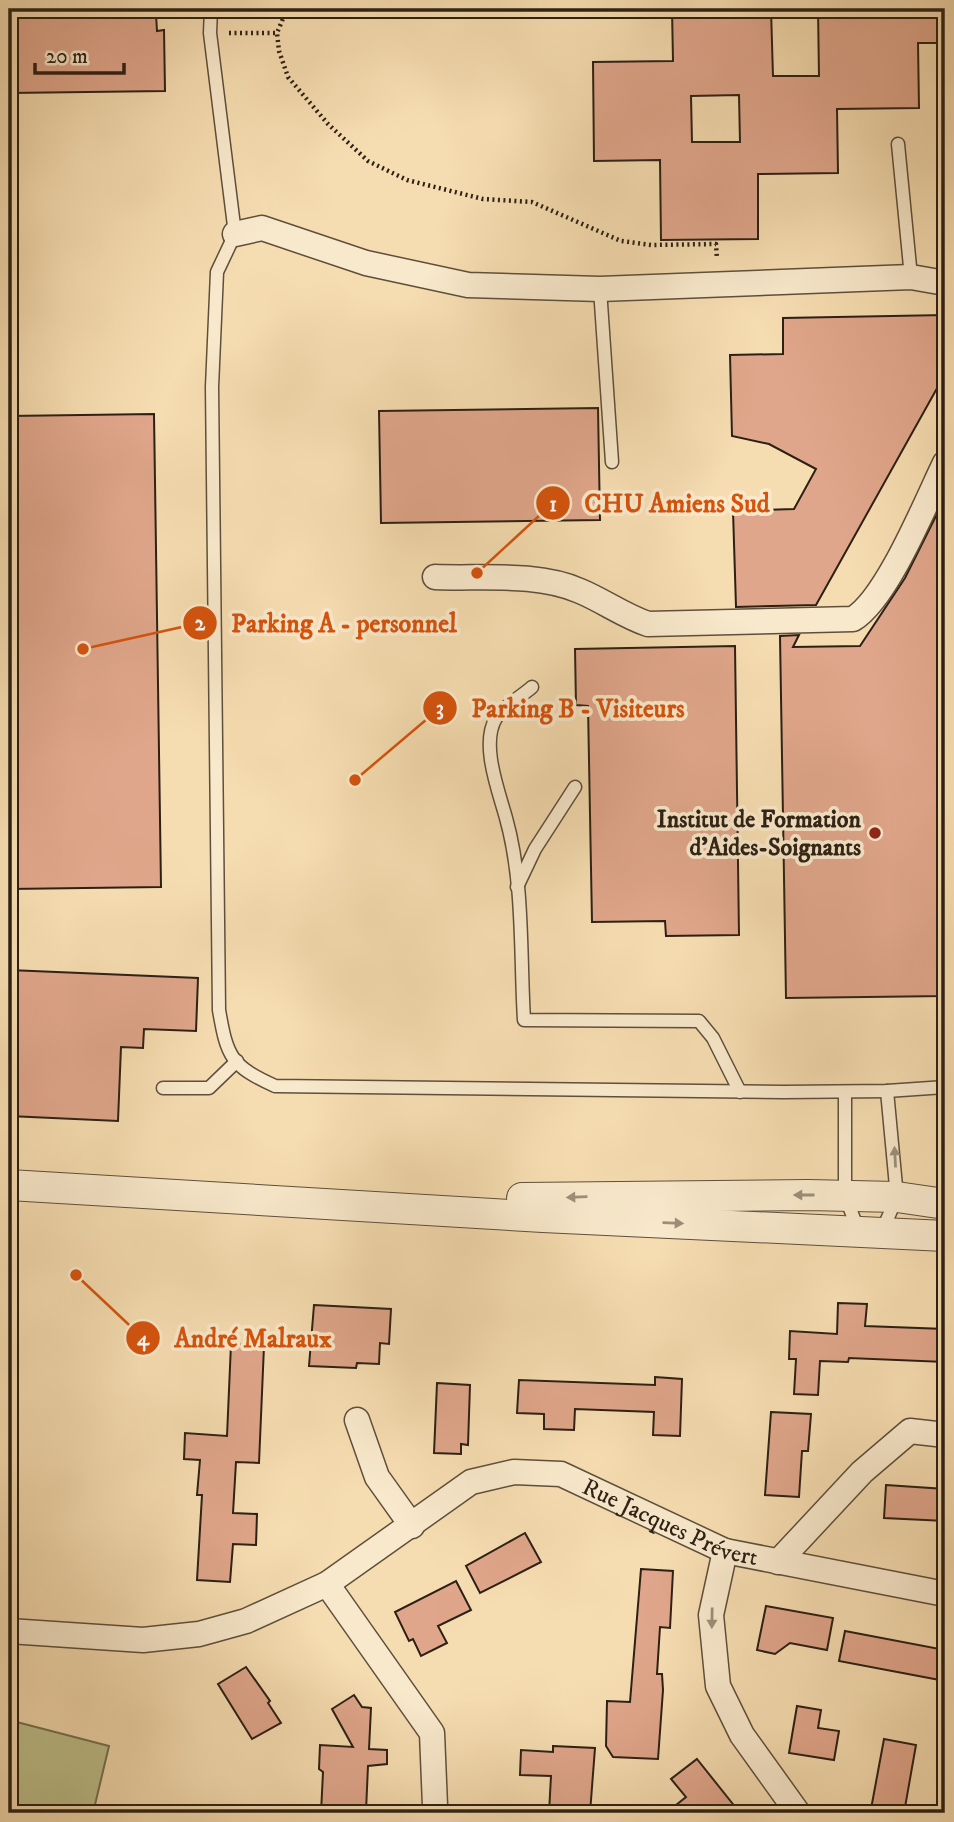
<svg xmlns="http://www.w3.org/2000/svg" width="954" height="1822" font-family="'IM FELL DW Pica',serif">
<style>
.pitch{fill:#bdc08a;stroke:#747050;stroke-width:2}
.building{fill:#e0a68b;stroke:#2c2015;stroke-width:2;fill-rule:evenodd}
.lines{fill:none;stroke-linecap:round;stroke-linejoin:round}
.service-casing{stroke:#5e4f3c;stroke-width:15}
.minor-casing{stroke:#5e4f3c;stroke-width:27}
.tertiary-casing{stroke:#5e4f3c;stroke-width:32}
.path{stroke:#2c2015;stroke-width:4.5;stroke-dasharray:2 3.5;stroke-linecap:butt}
.service{stroke:#f9e9cc;stroke-width:12}
.minor{stroke:#f9e9cc;stroke-width:24}
.tertiary{stroke:#f9e9cc;stroke-width:30}
.oneway{fill:#9d8f7a}
.poi-dot{fill:#8f2418;stroke:#f9e9cc;stroke-width:2.5}
.labels{text-anchor:middle;stroke-width:7;stroke-linejoin:round;paint-order:stroke}
.poi-label{font-size:24px;font-weight:bold;fill:#2c2015;stroke:#f9e9cc;text-anchor:end}
.street-label{font-size:24px;fill:#2c2015;stroke:#f9e9cc}
.leader{fill:none;stroke:#d5530d;stroke-width:2.5}
.callout-dot{fill:#d5530d;stroke:#f9e9cc;stroke-width:2.5}
.mark-label{font-size:21px;text-anchor:middle;font-weight:bold;fill:#fff}
.callout-label{font-size:26px;text-anchor:middle;font-weight:bold;fill:#d5530d;stroke:#f9e9cc;stroke-width:7;stroke-linejoin:round;paint-order:stroke}
</style>
<rect width="100%" height="100%" fill="#f6ddb1"/>
<filter id="stains"><feTurbulence type="fractalNoise" baseFrequency=".00286" numOctaves="4"/><feColorMatrix values="0 0 0 0 .2 0 0 0 0 .09 0 0 0 0 .02 0 0 0 .5 -.17"/></filter>
<radialGradient id="worn" r=".72"><stop offset=".6" stop-color="#630" stop-opacity="0"/><stop offset="1" stop-color="#630" stop-opacity=".3"/></radialGradient>
<path class="pitch" d="M 9,1720 L 109,1746 L 93,1813 L 9,1813 Z"/>
<g class="building">
<path d="M 9,9 L 144,9 L 144,14 L 156,14 L 157,31 L 164,30 L 165,91 L 9,93 Z"/>
<path d="M 672,9 L 771,9 L 773,76 L 819,76 L 818,9 L 945,9 L 945,43 L 918,43 L 919,108 L 837,109 L 838,173 L 758,174 L 758,239 L 661,240 L 660,160 L 594,161 L 593,62 L 673,61 ZM 739,95 L 740,142 L 692,142 L 691,96 Z"/>
<path d="M 945,315 L 945,374 L 816,605 L 736,607 L 733,511 L 794,509 L 816,469 L 769,444 L 732,436 L 730,355 L 783,354 L 783,318 Z"/>
<path d="M 598,408 L 600,520 L 381,523 L 379,411 Z"/>
<path d="M 154,414 L 161,887 L 9,889 L 9,416 Z"/>
<path d="M 945,498 L 945,996 L 786,998 L 780,636 L 799,635 L 793,647 L 860,646 L 905,578 Z"/>
<path d="M 735,646 L 739,935 L 666,936 L 665,921 L 592,922 L 588,706 L 576,705 L 575,649 Z"/>
<path d="M 9,970 L 198,978 L 196,1031 L 144,1029 L 143,1048 L 121,1047 L 118,1121 L 9,1116 Z"/>
<path d="M 838,1303 L 867,1304 L 865,1326 L 945,1329 L 945,1362 L 849,1358 L 848,1362 L 820,1361 L 818,1395 L 794,1394 L 796,1359 L 789,1359 L 790,1331 L 837,1334 Z"/>
<path d="M 314,1305 L 391,1309 L 389,1344 L 380,1343 L 379,1364 L 357,1363 L 356,1368 L 309,1366 Z"/>
<path d="M 231,1344 L 264,1346 L 259,1463 L 236,1462 L 233,1513 L 257,1514 L 256,1545 L 233,1544 L 230,1582 L 197,1580 L 202,1495 L 197,1495 L 200,1460 L 184,1459 L 185,1433 L 227,1436 Z"/>
<path d="M 655,1377 L 682,1379 L 680,1436 L 653,1435 L 654,1412 L 575,1409 L 574,1430 L 544,1429 L 544,1414 L 517,1413 L 519,1380 L 655,1385 Z"/>
<path d="M 437,1383 L 470,1385 L 468,1445 L 461,1444 L 461,1454 L 434,1453 Z"/>
<path d="M 771,1412 L 811,1414 L 808,1451 L 802,1451 L 799,1497 L 765,1495 Z"/>
<path d="M 886,1485 L 945,1489 L 945,1521 L 884,1518 Z"/>
<path d="M 525,1533 L 541,1562 L 480,1593 L 466,1566 Z"/>
<path d="M 641,1569 L 673,1571 L 670,1628 L 660,1627 L 657,1674 L 662,1674 L 663,1690 L 658,1759 L 613,1757 L 606,1746 L 607,1701 L 630,1702 Z"/>
<path d="M 456,1581 L 471,1610 L 438,1626 L 447,1643 L 421,1656 L 413,1639 L 409,1641 L 395,1612 Z"/>
<path d="M 766,1606 L 833,1618 L 827,1650 L 790,1643 L 775,1654 L 757,1650 Z"/>
<path d="M 845,1631 L 945,1650 L 945,1681 L 839,1661 Z"/>
<path d="M 246,1667 L 270,1701 L 268,1703 L 281,1723 L 252,1739 L 218,1684 Z"/>
<path d="M 354,1695 L 362,1707 L 371,1708 L 369,1749 L 387,1750 L 387,1764 L 368,1766 L 366,1811 L 321,1813 L 323,1772 L 319,1769 L 320,1745 L 353,1747 L 332,1709 Z"/>
<path d="M 797,1706 L 821,1710 L 818,1728 L 839,1731 L 834,1760 L 789,1753 Z"/>
<path d="M 884,1739 L 916,1745 L 904,1813 L 871,1809 Z"/>
<path d="M 553,1746 L 595,1748 L 590,1813 L 549,1813 L 551,1776 L 520,1775 L 521,1750 L 553,1752 Z"/>
<path d="M 697,1759 L 740,1813 L 666,1813 L 686,1797 L 671,1779 Z"/>
</g>
<g class="lines">
<g class="service-casing">
<g id="service">
<path d="M 211,9 L 210,33 L 235,234 L 217,272 L 212,387 L 219,1010 C 227,1057 231,1066 275,1086 L 784,1092 L 887,1091 L 945,1087"/>
<path d="M 898,144 L 911,277"/>
<path d="M 600,289 L 612,462"/>
<path d="M 532,687 C 522,696 503,707 496,718 C 480,744 499,792 506,818 C 524,882 520,954 524,1020 L 699,1021 L 713,1038 L 740,1092"/>
<path d="M 517,887 L 535,849 L 575,787"/>
<path d="M 163,1088 L 209,1088 L 237,1061"/>
<path d="M 845,1092 L 845,1196 L 856,1224 L 864,1226"/>
<path d="M 882,1231 L 897,1197 L 887,1091"/>
</g>
</g>
<g class="minor-casing">
<g id="minor">
<path d="M 235,234 L 262,228 L 366,263 L 468,285 L 600,289 L 911,277 L 945,283"/>
<path d="M 435,577 C 480,579 537,572 580,591 C 604,601 624,616 648,624 L 853,619 C 887,599 926,502 945,463"/>
<path d="M 357,1420 L 377,1477 L 412,1526"/>
<path d="M 725,1551 L 711,1615 L 718,1686 L 742,1735 L 798,1813"/>
<path d="M 778,1562 L 862,1472 L 910,1431 L 945,1435"/>
<path d="M 327,1584 L 432,1733 L 435,1806"/>
<path id="s1" d="M 9,1631 L 143,1640 L 199,1634 L 246,1621 L 327,1584 L 471,1482 L 514,1472 L 561,1474 L 725,1551 L 945,1594"/>
</g>
</g>
<g class="tertiary-casing">
<g id="tertiary">
<path d="M 9,1185 L 543,1217 L 945,1236"/>
<path d="M 522,1198 L 808,1195 L 897,1197 L 945,1204"/>
</g>
</g>
<g class="path">
<path d="M 287,9 L 277,33 L 279,51 L 288,77 L 328,124 L 368,161 L 407,180 L 483,199 L 532,202 L 621,241 L 651,245 L 716,244 L 717,259"/>
<path d="M 229,33 L 277,33"/>
</g>
<use href="#service" class="service"/>
<use href="#minor" class="minor"/>
<use href="#tertiary" class="tertiary"/>
</g>
<defs><path id="oneway-solid" d="M-6-.8H1V-3.2L6.5 0L1 3.2V.8H-6Z" transform="scale(1.75)"/></defs>
<g class="oneway">
<use href="#oneway-solid" transform="translate(895 1157) rotate(-93)"/>
<use href="#oneway-solid" transform="translate(804 1195) rotate(180)"/>
<use href="#oneway-solid" transform="translate(577 1197) rotate(178)"/>
<use href="#oneway-solid" transform="translate(673 1223) rotate(2)"/>
<use href="#oneway-solid" transform="translate(712 1618) rotate(91)"/>
</g>
<circle class="poi-dot" cx="875" cy="833" r="7"/>
<g class="labels">
<g class="poi-label">
<text x="861" y="827">Institut de Formation<tspan x="861" dy="28">d'Aides-Soignants</tspan></text>
</g>
<g class="street-label">
<text dy="8" stroke="none"><textPath href="#s1" startOffset="716">Rue Jacques Prévert</textPath></text>
</g>
</g>
<path class="leader" d="M477 573L553 503M83 649L200 623M355 780L440 708M76 1275L143 1338"/>
<g class="callout-dot">
<circle cx="477" cy="573" r="7"/>
<circle cx="83" cy="649" r="7"/>
<circle cx="355" cy="780" r="7"/>
<circle cx="76" cy="1275" r="7"/>
<circle cx="553" cy="503" r="18"/>
<circle cx="200" cy="623" r="18"/>
<circle cx="440" cy="708" r="18"/>
<circle cx="143" cy="1338" r="18"/>
</g>
<g class="mark-label">
<text x="553" y="511">1</text>
<text x="200" y="630">2</text>
<text x="440" y="715">3</text>
<text x="143" y="1345">4</text>
</g>
<g class="callout-label">
<text x="677" y="512">CHU Amiens Sud</text>
<text x="344" y="632">Parking A - personnel</text>
<text x="578" y="717">Parking B - Visiteurs</text>
<text x="253" y="1347">André Malraux</text>
</g>
<rect width="954" height="1822" fill="none" stroke="#f6ddb1" stroke-width="35"/>
<rect x="10" y="10" width="933" height="1801" fill="none" stroke="#2c2015" stroke-width="3.5"/>
<rect x="18" y="18" width="919" height="1787" fill="none" stroke="#2c2015" stroke-width="2"/>
<path d="M35 63v10h89v-10" fill="none" stroke="#2c2015" stroke-width="3.5"/>
<text x="46" y="63" font-size="21" fill="#2c2015" stroke="#f9e9cc" stroke-width="5" paint-order="stroke">20 m</text>
<rect width="100%" height="100%" filter="url(#stains)"/>
<rect width="100%" height="100%" fill="url(#worn)"/>
</svg>
